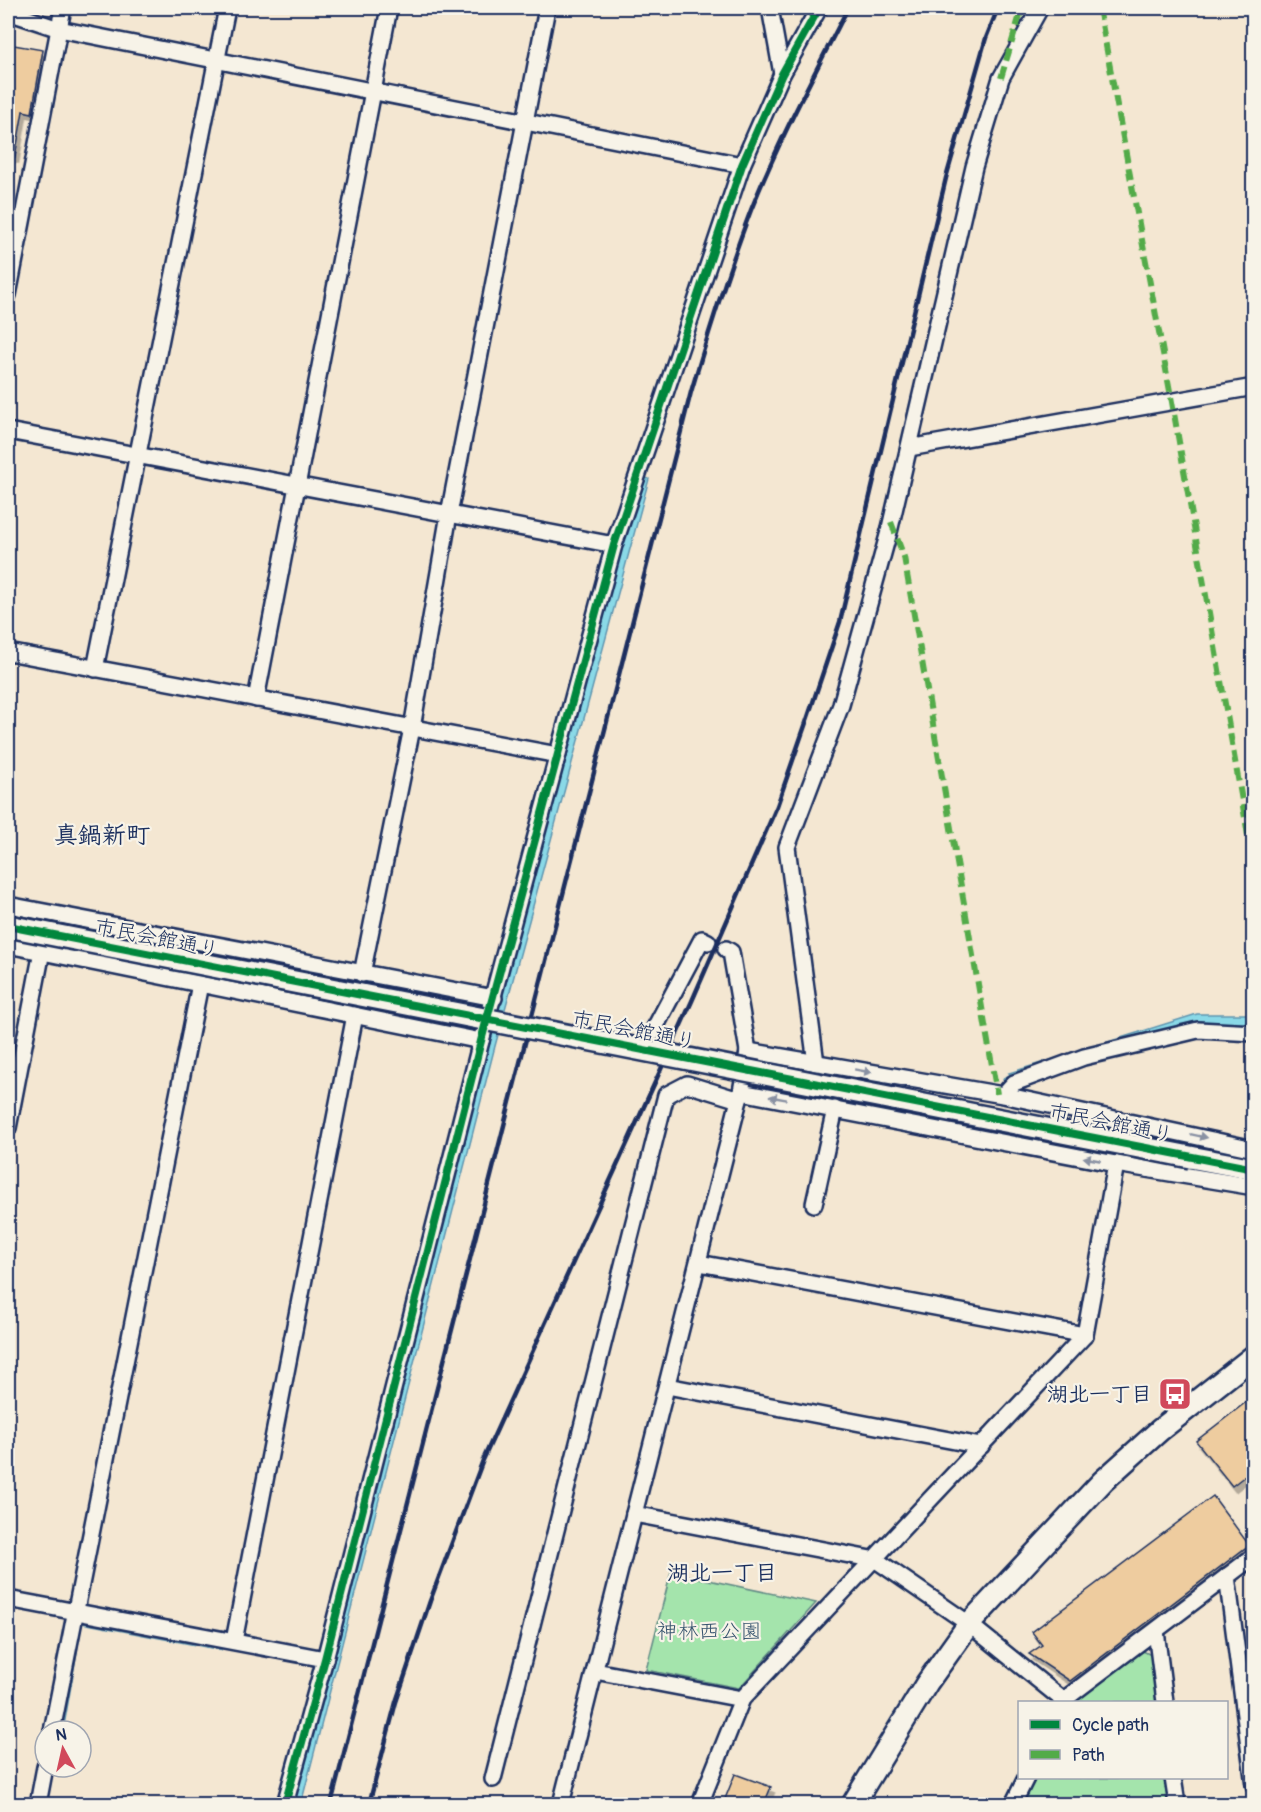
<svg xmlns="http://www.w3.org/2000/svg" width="1261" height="1812" font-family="Pangolin,'Klee One',sans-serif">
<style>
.green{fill:#a4e4ac;stroke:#608a85;stroke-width:1.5}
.water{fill:#8ad9e7;stroke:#5e95b0;stroke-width:1.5}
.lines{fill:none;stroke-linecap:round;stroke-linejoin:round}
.stream{stroke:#5e95b0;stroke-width:5}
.building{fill:#eecc9f;stroke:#1b2f5e;stroke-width:1.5;filter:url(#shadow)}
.street-casing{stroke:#1b2f5e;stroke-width:20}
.secondary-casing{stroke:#1b2f5e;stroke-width:26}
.street{stroke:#f7f3e8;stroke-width:15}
.secondary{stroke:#f7f3e8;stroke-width:21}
.rail{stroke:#1b2f5e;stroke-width:4.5}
.secondary-bridge-casing{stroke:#1b2f5e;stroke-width:26;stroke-linecap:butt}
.secondary-bridge{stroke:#f7f3e8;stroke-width:21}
.quiet{stroke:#52ab49;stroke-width:6;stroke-dasharray:12 6;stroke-linecap:butt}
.cycleway-casing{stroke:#f7f3e8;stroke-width:11}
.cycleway{stroke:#00873e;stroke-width:8}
.oneway{fill:#8991a3}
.labels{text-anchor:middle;stroke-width:4.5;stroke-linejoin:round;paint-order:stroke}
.street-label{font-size:21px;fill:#1b2f5e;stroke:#f7f3e8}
.poi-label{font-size:21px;font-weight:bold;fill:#1b2f5e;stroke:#f7f3e8;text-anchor:end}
.park-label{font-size:21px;fill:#36536e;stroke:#f7f3e8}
.neighbourhood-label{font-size:22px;font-weight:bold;fill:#1b2f5e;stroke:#f7f3e8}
.quarter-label{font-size:24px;font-weight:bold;fill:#1b2f5e;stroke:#f7f3e8}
</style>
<defs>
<filter id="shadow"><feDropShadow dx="3.5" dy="6" stdDeviation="0" flood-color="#0004"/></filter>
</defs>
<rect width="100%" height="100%" fill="#f4e7d2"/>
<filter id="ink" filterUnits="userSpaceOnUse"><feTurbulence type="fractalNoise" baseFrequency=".0167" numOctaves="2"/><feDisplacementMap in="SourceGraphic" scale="12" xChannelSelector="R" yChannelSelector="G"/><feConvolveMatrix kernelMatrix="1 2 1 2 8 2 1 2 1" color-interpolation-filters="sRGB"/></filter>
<g filter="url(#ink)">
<g class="green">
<path d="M 671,1572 L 816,1603 L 739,1688 L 646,1670 Z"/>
<path d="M 1141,1650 L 1151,1655 L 1156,1702 L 1072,1702 Z"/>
<path d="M 1034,1778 L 1165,1778 L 1168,1804 L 1022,1804 Z"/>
</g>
<g class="water">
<path d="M 640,476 L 649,479 L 495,1046 L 301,1804 L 291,1804 L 486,1043 Z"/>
<path d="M 1197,1014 L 1253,1014 L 1253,1023 L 1198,1024 L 1017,1079 L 1009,1073 Z"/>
<path d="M 77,1616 L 224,1642 L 221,1650 L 82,1623 L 63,1731 L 57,1731 Z"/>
</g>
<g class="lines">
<path class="stream" d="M 1005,1079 L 1017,1074"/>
</g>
<g class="building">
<path d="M 8,44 L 43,50 L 32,113 L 23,111 L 15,157 L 8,157 Z"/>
<path d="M 1254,1396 L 1254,1469 L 1232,1486 L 1196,1441 Z"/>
<path d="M 1213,1496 L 1249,1545 L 1070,1681 L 1029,1654 L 1042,1645 L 1032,1632 Z"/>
<path d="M 735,1774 L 771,1787 L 764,1804 L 723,1804 Z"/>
</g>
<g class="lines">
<g class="street-casing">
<g id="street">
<path d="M 770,8 L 782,74"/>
<path d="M 8,12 L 59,29 L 742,165"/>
<path d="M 8,295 L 63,8"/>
<path d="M 8,431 L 614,545"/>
<path d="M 909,448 L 1254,387"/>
<path d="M 8,652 L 558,755"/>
<path d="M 95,669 L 227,8"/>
<path d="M 256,699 L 389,8"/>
<path d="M 8,905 L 494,998"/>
<path d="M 8,945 L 481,1041"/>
<path d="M 726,949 L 731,952 L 748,1051"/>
<path d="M 362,974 L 412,728 L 449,514 L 547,8"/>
<path d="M 651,1035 L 702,939 L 708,942"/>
<path d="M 816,1063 L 787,847 L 841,705 L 890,528 L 974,167 L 1001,78 L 1040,8"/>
<path d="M 1003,1095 L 1014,1083 L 1084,1057 L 1198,1030 L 1254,1033"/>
<path d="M 8,1128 L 42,951"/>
<path d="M 1254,1149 L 1003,1095 L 748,1051 L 741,1092 L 1116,1164 L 1254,1187"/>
<path d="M 814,1204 L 835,1109"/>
<path d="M 699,1263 L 1085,1335"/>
<path d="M 667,1386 L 981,1446"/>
<path d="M 634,1514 L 741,1092"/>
<path d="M 1227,1576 L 1254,1785"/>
<path d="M 8,1599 L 325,1659"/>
<path d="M 1156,1631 L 1165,1702"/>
<path d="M 234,1641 L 355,1015"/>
<path d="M 595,1671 L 742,1699"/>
<path d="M 1061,1702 L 1254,1556"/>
<path d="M 52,1731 L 200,984"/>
<path d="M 1173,1778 L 1177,1804"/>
<path d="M 493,1779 L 666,1095 L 687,1084 L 739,1100"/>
<path d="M 38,1804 L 45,1767"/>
<path d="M 285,1804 L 325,1659 L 481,1041 L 614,545 L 742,165 L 782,74 L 819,8"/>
<path d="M 561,1804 L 634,1514 L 876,1560 L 969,1624 L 1063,1700"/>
<path d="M 700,1804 L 742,1699 L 1085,1335 L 1116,1164"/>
<path d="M 1013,1804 L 1026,1778"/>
</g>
</g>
<g class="secondary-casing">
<g id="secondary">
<path d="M 1190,1157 L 1254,1169"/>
<path d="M 853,1804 L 927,1683 L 969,1624 L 1103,1481 L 1160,1430 L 1254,1356"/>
</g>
</g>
<use href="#street" class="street"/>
<use href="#secondary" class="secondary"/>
<g class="rail">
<path d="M 331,1804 L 691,392 C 709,331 728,270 751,210 C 779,140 814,74 848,8"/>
<path d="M 369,1804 L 396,1702 L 430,1601 L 483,1460 L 692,1001 L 777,806 L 808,717 L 840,622 L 946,178 L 986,38 L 998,8"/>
</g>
<g class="secondary-bridge-casing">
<path id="secondary-bridge" d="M 8,926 L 1190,1157"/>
</g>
<use href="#secondary-bridge" class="secondary-bridge"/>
<g class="quiet">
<path d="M 1099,8 L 1172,402 L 1254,869"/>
<path d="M 1001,78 L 1022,8"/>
<path d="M 891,522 L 904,557 L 997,1094"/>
</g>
<g class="cycleway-casing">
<g id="cycleway">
<path d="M 8,926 L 1254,1169"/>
<path d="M 285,1804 L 325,1659 L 481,1041 L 614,545 L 742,165 L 782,74 L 819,8"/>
</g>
</g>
<use href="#cycleway" class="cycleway"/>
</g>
<defs><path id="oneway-solid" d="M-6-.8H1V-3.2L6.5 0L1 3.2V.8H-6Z" transform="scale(1.5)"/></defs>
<g class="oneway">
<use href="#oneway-solid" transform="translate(863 1071) rotate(10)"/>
<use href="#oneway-solid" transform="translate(778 1098) rotate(-170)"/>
<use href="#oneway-solid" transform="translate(1199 1136) rotate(12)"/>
<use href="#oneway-solid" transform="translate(1092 1159) rotate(-169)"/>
</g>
</g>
<defs>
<g id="bus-square" transform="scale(1.725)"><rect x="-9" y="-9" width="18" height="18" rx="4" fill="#d1495b" stroke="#f7f3e8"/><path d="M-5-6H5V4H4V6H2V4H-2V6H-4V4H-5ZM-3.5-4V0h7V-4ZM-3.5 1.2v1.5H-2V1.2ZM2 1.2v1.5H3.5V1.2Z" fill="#fff"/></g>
</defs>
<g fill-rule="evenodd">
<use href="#bus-square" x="1175" y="1394"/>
</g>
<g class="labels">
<g class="street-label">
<text transform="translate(157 938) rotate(11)" y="7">市民会館通り</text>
<text transform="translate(634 1030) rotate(11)" y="7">市民会館通り</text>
<text transform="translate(1111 1123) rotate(11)" y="7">市民会館通り</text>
</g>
<g class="poi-label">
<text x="1152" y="1401">湖北一丁目</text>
</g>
<g class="park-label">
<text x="709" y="1638">神林西公園</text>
</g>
<g class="neighbourhood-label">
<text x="722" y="1580">湖北一丁目</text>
</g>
<g class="quarter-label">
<text x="102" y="843">真鍋新町</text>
</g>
</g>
<rect width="1261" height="1812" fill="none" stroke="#f7f3e8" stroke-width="30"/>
<rect x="15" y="15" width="1231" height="1782" fill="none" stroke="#1b2f5e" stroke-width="2" filter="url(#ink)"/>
<rect x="1018" y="1701" width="210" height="78" fill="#f7f3e8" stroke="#9fa5b1" stroke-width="1.5"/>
<rect x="1030" y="1720" width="30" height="9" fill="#00873e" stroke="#9fa5b1" stroke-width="1.5"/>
<text x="1072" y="1731" font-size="18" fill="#1b2f5e">Cycle path</text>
<rect x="1030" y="1750" width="30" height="9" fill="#52ab49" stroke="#9fa5b1" stroke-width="1.5"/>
<text x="1072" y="1761" font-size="18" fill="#1b2f5e">Path</text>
<g transform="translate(63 1749) rotate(352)"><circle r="28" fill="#f7f3e8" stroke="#9fa5b1" stroke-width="1.5"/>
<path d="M0-4.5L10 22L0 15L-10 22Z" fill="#d1495b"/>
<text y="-9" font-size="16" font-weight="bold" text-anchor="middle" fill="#1b2f5e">N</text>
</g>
</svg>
